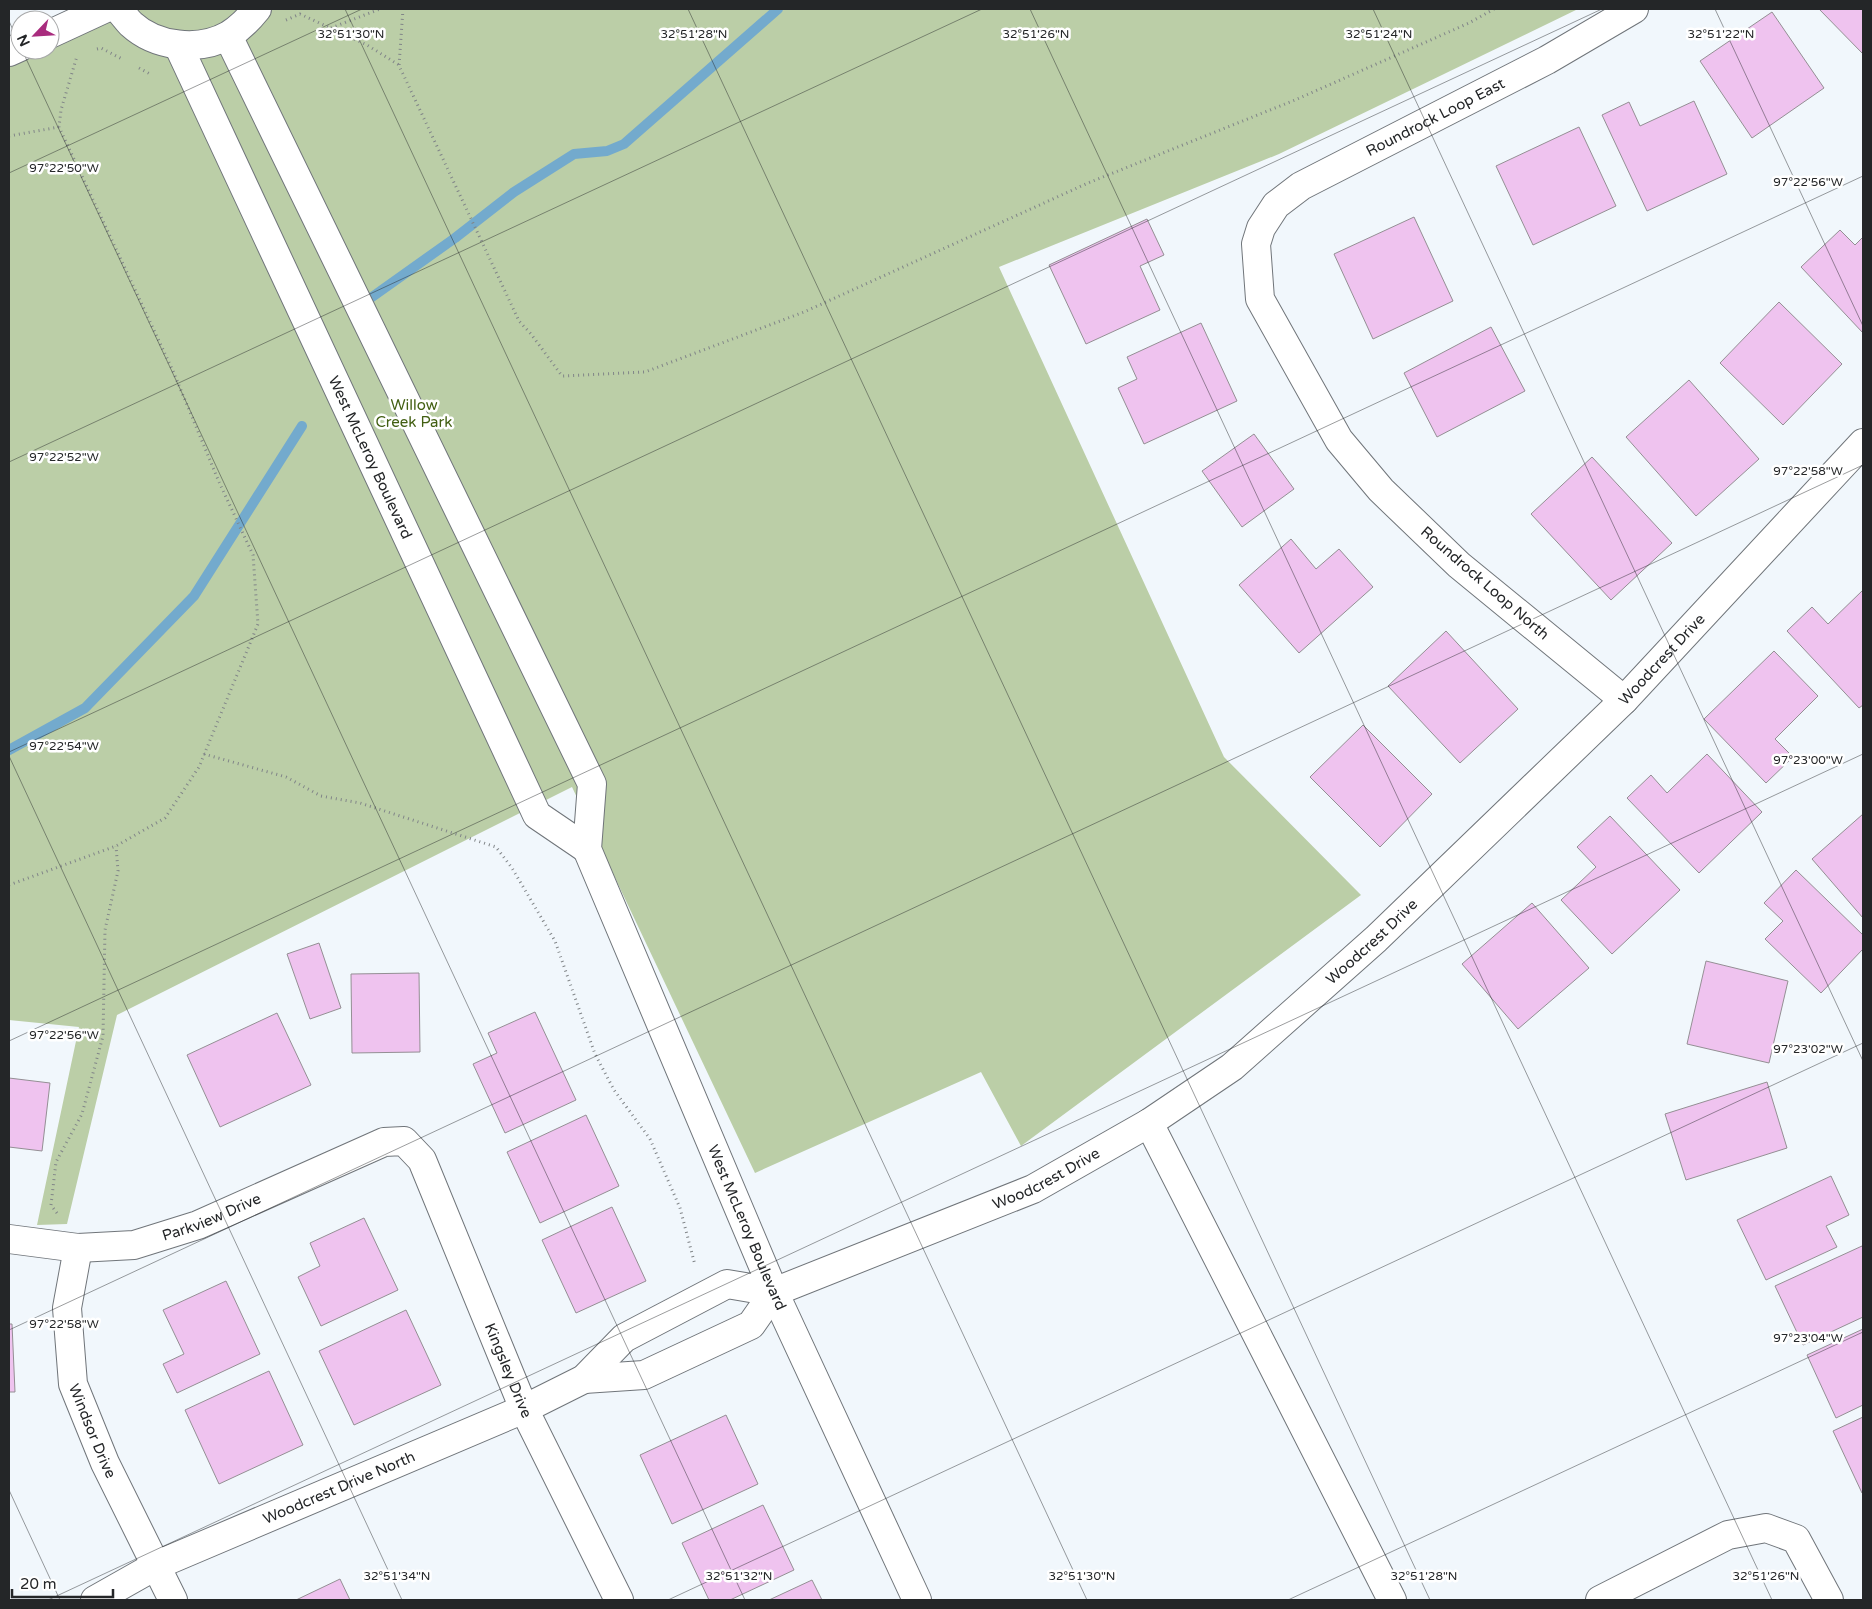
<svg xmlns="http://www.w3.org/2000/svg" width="1872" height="1609" font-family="'Varela Round',sans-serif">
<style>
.green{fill:#bbcea7}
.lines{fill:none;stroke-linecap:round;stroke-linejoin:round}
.stream{stroke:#73aacd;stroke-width:10}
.building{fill:#efc3ef;stroke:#948f94}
.street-casing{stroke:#70757a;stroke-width:30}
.secondary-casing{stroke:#70757a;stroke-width:30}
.path{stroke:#818588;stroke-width:3;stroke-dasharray:1 4;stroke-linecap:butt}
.street{stroke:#fff;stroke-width:28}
.secondary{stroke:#fff;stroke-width:28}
.ticks{fill:none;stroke:#242628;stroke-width:1;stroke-opacity:0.45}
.labels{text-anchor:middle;stroke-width:5;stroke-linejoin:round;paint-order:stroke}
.street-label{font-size:15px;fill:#242628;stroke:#fff}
.park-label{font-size:15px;fill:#425f12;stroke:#fff}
.ticks-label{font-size:12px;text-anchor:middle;fill:#242628;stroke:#fff;stroke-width:5;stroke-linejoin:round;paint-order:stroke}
</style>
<rect width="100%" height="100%" fill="#f1f7fc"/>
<path class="green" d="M 134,9 L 1578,9 L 1279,154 L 999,267 L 1224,757 L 1361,895 L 1021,1146 L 981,1072 L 755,1173 L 572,787 L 117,1015 L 67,1224 L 37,1225 L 79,1027 L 9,1020 L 9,67 L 46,50 L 50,50 L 50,48 Z"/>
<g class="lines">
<g class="stream">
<path d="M 365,302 L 455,238 L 514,192 L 574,154 L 607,151 L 624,144 L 778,9"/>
<path d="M 9,750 L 85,708 L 194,596 L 302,426"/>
</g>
</g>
<g class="building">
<path d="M 1819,9 L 1863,9 L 1863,54 Z"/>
<path d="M 1772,12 L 1824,88 L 1752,138 L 1700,61 Z"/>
<path d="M 1694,101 L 1727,174 L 1647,211 L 1602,115 L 1629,102 L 1640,126 Z"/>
<path d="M 1579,127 L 1616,206 L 1533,245 L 1496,166 Z"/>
<path d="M 1414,217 L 1453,301 L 1373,339 L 1334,254 Z"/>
<path d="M 1147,219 L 1164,255 L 1140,266 L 1160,310 L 1086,344 L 1049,265 Z"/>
<path d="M 1840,230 L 1855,245 L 1863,237 L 1863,333 L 1801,267 Z"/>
<path d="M 1779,302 L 1842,364 L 1783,425 L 1720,363 Z"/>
<path d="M 1201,323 L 1237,401 L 1144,444 L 1118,388 L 1137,379 L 1127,357 Z"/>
<path d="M 1491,327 L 1525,391 L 1437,437 L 1404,373 Z"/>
<path d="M 1689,380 L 1759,459 L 1696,516 L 1626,437 Z"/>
<path d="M 1254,434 L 1294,489 L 1242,527 L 1202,471 Z"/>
<path d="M 1592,457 L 1672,543 L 1611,600 L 1531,514 Z"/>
<path d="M 1291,539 L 1316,569 L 1339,549 L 1373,587 L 1299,653 L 1239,585 Z"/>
<path d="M 1863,590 L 1863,705 L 1859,708 L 1787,631 L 1812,607 L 1828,624 Z"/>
<path d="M 1446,631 L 1518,709 L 1460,763 L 1388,686 Z"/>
<path d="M 1774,651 L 1818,696 L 1775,739 L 1793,757 L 1766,783 L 1704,719 Z"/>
<path d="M 1363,725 L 1432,794 L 1380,847 L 1310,777 Z"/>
<path d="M 1707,754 L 1762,812 L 1699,873 L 1627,798 L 1651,775 L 1667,793 Z"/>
<path d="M 1863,814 L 1863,918 L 1812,859 Z"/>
<path d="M 1610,816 L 1680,890 L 1612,954 L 1561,900 L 1596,867 L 1577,847 Z"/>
<path d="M 1796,870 L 1863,935 L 1863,949 L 1821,993 L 1765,939 L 1783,921 L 1764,903 Z"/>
<path d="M 1532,903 L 1589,968 L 1518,1029 L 1462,964 Z"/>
<path d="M 319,943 L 341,1008 L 310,1019 L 287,954 Z"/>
<path d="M 1706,961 L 1788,981 L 1769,1063 L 1687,1044 Z"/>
<path d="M 419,973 L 420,1052 L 352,1053 L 351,974 Z"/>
<path d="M 535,1012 L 576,1100 L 505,1133 L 473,1064 L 497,1053 L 488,1033 Z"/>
<path d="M 277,1013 L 311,1085 L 220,1127 L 187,1055 Z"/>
<path d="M 9,1078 L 50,1083 L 42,1151 L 9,1147 Z"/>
<path d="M 1767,1082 L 1787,1148 L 1686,1180 L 1665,1114 Z"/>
<path d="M 586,1115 L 619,1186 L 540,1223 L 507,1152 Z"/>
<path d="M 1831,1176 L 1849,1215 L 1826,1226 L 1837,1247 L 1766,1280 L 1737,1220 Z"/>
<path d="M 612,1207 L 646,1281 L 576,1313 L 542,1240 Z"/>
<path d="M 364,1218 L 398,1290 L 321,1326 L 298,1277 L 320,1266 L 310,1243 Z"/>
<path d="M 1862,1246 L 1863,1249 L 1863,1317 L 1803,1345 L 1775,1286 Z"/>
<path d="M 226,1281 L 260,1354 L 177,1393 L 163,1364 L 184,1354 L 163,1310 Z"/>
<path d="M 406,1310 L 441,1385 L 354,1425 L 319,1351 Z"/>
<path d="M 9,1324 L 12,1324 L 15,1392 L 9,1392 Z"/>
<path d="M 1863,1329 L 1863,1405 L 1836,1418 L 1807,1355 Z"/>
<path d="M 269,1371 L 303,1445 L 219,1484 L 185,1410 Z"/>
<path d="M 726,1415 L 758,1484 L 672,1524 L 640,1455 Z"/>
<path d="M 1863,1417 L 1863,1493 L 1862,1493 L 1833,1431 Z"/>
<path d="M 763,1505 L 794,1570 L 730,1600 L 709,1600 L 682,1543 Z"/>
<path d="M 340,1579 L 350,1600 L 296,1600 Z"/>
<path d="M 812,1580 L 822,1600 L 769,1600 Z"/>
</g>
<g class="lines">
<g class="street-casing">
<g id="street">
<path id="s1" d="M 1624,700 L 1459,565 L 1381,490 L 1339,440 L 1260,299 L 1256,244 L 1261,228 L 1276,205 L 1301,186 L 1547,60 L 1634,9"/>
<path d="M 1149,1123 L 1392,1600"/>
<path id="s2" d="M 9,1239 L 78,1248 L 134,1245 L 198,1225 L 384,1142 L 404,1141 L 422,1160 L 524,1409 L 619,1600"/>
<path id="s3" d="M 78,1248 L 67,1308 L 73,1384 L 105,1463 L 173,1600"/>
<path id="s4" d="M 774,1292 L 1033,1189 L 1149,1123 L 1232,1067 L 1376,939 L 1624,700 L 1863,443"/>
<path d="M 584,1379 L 644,1375 L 751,1325 L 774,1292"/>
<path id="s5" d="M 95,1600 L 157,1565 L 524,1409 L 584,1379 L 624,1338 L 727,1284 L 774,1292"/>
<path d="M 1600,1600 L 1728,1535 L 1766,1528 L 1796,1539 L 1829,1600"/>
</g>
</g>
<g class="secondary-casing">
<g id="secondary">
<path d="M 118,9 C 123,14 126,19 131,24 C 156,47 199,52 229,35 C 240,28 249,19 257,9"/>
<path d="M 50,34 L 104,9"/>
<path id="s6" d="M 228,36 L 592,784 L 587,849 L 774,1292 L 917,1600"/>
<path id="s7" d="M 178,45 L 537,815 L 587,849"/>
<path d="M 9,52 L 20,47"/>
</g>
</g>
<g class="path">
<path d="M 403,9 L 399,66 L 404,76 L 519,321 L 531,334 L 562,376 L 645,372 L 804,312 L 1088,183 L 1295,100 L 1469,23 L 1494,9"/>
<path d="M 286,20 L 300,14 L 367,45 L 399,65"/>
<path d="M 331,28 L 380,9"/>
<path d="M 97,49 L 101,48 L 122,59"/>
<path d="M 139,68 L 152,75"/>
<path d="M 9,136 L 59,127"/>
<path d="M 204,754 L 286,777 L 321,796 L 360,803 L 496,847 L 512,868 L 555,941 L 595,1054 L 614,1090 L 650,1139 L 680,1208 L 695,1265"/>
<path d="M 9,885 L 116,846 L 165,818 L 199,767 L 258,624 L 253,555 L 219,482 L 173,371 L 59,127 L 61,110 L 77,56"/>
<path d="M 57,1213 L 51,1205 L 56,1162 L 82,1114 L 103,1036 L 105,930 L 118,871 L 116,846"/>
</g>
<use href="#street" class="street"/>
<use href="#secondary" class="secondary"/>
</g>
<path class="ticks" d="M 345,9 L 1087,1600M 688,9 L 1430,1600M 1030,9 L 1772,1600M 1373,9 L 1863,1061M 1715,9 L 1863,326M 9,21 L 20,46M 22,50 L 745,1600M 9,173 L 362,9M 9,462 L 982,9M 9,752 L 1602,9M 9,756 L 402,1600M 9,1041 L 1863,176M 9,1330 L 1863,465M 9,1490 L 60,1600M 48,1600 L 1863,754M 668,1600 L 1863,1043M 1288,1600 L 1863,1332"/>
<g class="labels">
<g class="street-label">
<text dy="5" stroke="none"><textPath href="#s1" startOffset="830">Roundrock Loop East</textPath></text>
<text dy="5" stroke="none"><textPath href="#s7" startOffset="455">West McLeroy Boulevard</textPath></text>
<text transform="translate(1485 583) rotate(41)" y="5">Roundrock Loop North</text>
<text dy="5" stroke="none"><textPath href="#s4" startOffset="1105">Woodcrest Drive</textPath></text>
<text dy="5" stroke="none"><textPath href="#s4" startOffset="700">Woodcrest Drive</textPath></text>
<text dy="5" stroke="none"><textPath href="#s4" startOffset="295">Woodcrest Drive</textPath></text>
<text dy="5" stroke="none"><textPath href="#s2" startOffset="208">Parkview Drive</textPath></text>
<text dy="5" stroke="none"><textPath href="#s6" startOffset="1308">West McLeroy Boulevard</textPath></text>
<text dy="5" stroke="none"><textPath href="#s2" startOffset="670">Kingsley Drive</textPath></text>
<text dy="5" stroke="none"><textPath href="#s3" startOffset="188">Windsor Drive</textPath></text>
<text dy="5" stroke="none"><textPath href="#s5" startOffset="269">Woodcrest Drive North</textPath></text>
</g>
<g class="park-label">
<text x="414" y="410">Willow<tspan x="414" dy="17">Creek Park</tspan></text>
</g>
</g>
<g class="ticks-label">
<text x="694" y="38">32°51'28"N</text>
<text x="1036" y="38">32°51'26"N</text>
<text x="351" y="38">32°51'30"N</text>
<text x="1379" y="38">32°51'24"N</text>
<text x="1721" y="38">32°51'22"N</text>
<text x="64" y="172">97°22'50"W</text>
<text x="1808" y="186">97°22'56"W</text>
<text x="64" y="461">97°22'52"W</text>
<text x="1808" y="475">97°22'58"W</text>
<text x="64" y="750">97°22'54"W</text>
<text x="1808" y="764">97°23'00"W</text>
<text x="64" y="1039">97°22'56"W</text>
<text x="1808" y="1053">97°23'02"W</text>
<text x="64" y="1328">97°22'58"W</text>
<text x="1808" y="1342">97°23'04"W</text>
<text x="397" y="1580">32°51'34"N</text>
<text x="739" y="1580">32°51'32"N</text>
<text x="1082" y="1580">32°51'30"N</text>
<text x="1424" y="1580">32°51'28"N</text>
<text x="1766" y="1580">32°51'26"N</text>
</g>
<rect width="1872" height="1609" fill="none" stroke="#242628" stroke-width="20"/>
<g transform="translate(35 35) rotate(245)"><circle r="24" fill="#ffffff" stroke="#a7a8a9"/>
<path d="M0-4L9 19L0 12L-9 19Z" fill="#a92c7e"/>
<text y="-8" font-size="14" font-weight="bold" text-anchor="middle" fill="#242628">N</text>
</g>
<path d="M12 1589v8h101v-8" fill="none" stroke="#242628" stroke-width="2.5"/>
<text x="20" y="1589" font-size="15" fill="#242628" stroke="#ffffff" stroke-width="4" paint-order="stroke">20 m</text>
</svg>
